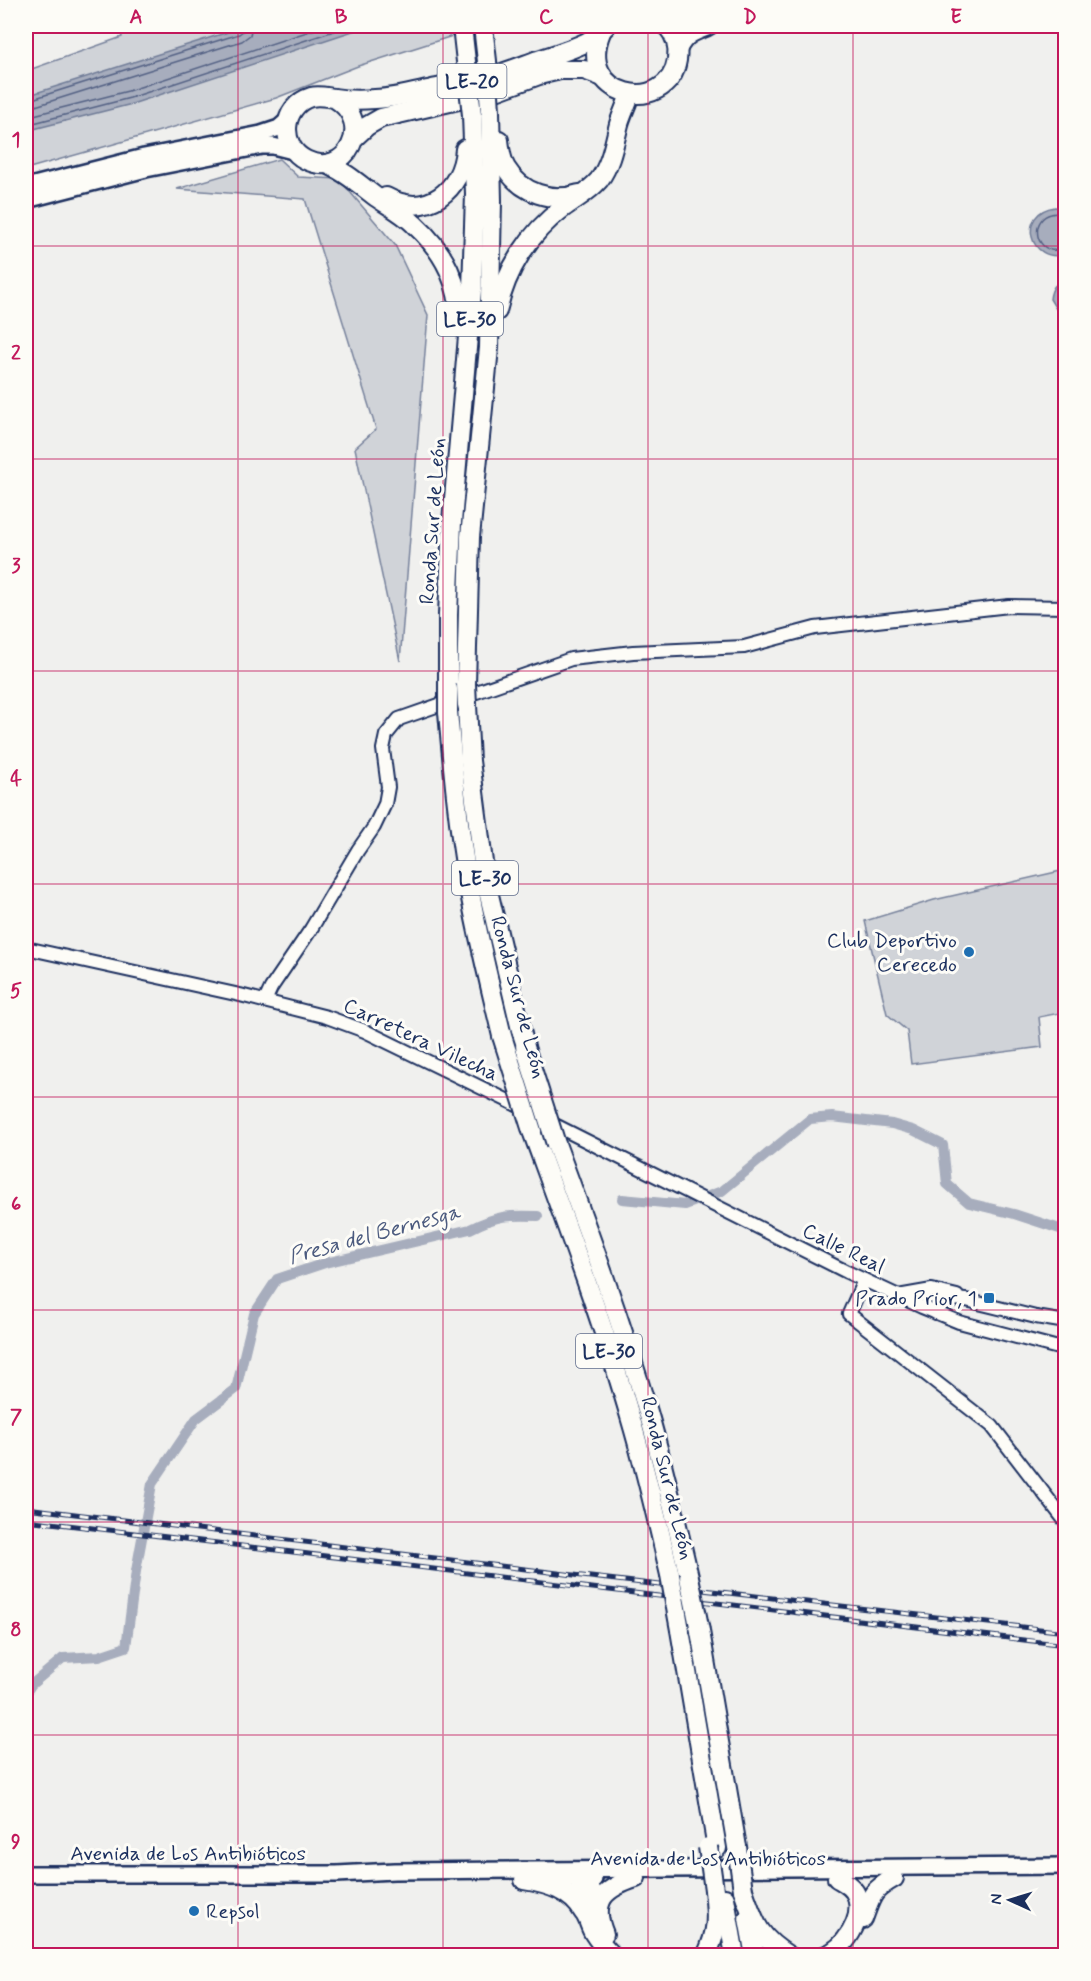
<svg xmlns="http://www.w3.org/2000/svg" width="1091" height="1981" font-family="Mynerve,sans-serif">
<style>
.green{fill:#d0d3d8;stroke:#76819b;stroke-width:1.5}
.water{fill:#a7adbd;stroke:#6f7b97;stroke-width:1.5}
.lines{fill:none;stroke-linecap:round;stroke-linejoin:round}
.shore{stroke:#536184;stroke-width:1.5}
.canal{stroke:#a7adbd;stroke-width:10}
.minor-casing{stroke:#1b2f5e;stroke-width:16}
.major-casing{stroke:#1b2f5e;stroke-width:20}
.highway-casing{stroke:#1b2f5e;stroke-width:22}
.minor{stroke:#fdfcf7;stroke-width:12}
.major{stroke:#fdfcf7;stroke-width:15}
.highway{stroke:#fdfcf7;stroke-width:18}
.rail-casing{stroke:#1b2f5e;stroke-width:5}
.rail{stroke:#fdfcf7;stroke-width:3;stroke-dasharray:9;stroke-linecap:butt}
.highway-bridge-casing{stroke:#1b2f5e;stroke-width:22;stroke-linecap:butt}
.highway-bridge{stroke:#fdfcf7;stroke-width:18}
.grid{fill:none;stroke:#c2185b;stroke-width:1.5;stroke-opacity:0.55}
.poi-dot{fill:#1f6fb2;stroke:#fdfcf7;stroke-width:2}
.labels{text-anchor:middle;stroke-width:6;stroke-linejoin:round;paint-order:stroke}
.shield{fill:#fdfcf7;stroke:#5f6c8c;stroke-width:1.5}
.shield-label{font-size:20px;font-weight:bold;fill:#1b2f5e}
.street-label{font-size:21px;fill:#1b2f5e;stroke:#fdfcf7}
.poi-label{font-size:21px;fill:#1b2f5e;stroke:#fdfcf7;text-anchor:end}
.water-label{font-size:22px;font-style:italic;fill:#4c5b7f;stroke:#fdfcf7}
.neatline{fill:none;stroke:#c2185b;stroke-width:2}
.grid-label{font-size:20px;text-anchor:middle;font-weight:bold;fill:#c2185b}
</style>
<rect width="100%" height="100%" fill="#f0f0ee"/>
<filter id="ink" filterUnits="userSpaceOnUse"><feTurbulence type="fractalNoise" baseFrequency=".0167" numOctaves="2"/><feDisplacementMap in="SourceGraphic" scale="12" xChannelSelector="R" yChannelSelector="G"/><feConvolveMatrix kernelMatrix="1 2 1 2 8 2 1 2 1" color-interpolation-filters="sRGB"/></filter>
<g filter="url(#ink)">
<g class="green">
<path d="M 120,26 L 484,26 L 358,66 L 276,98 L 26,169 L 26,71 L 122,37 Z"/>
<path d="M 279,159 L 298,177 L 339,179 L 395,245 L 428,315 L 400,661 L 355,448 L 376,429 L 305,199 L 177,189 Z"/>
<path d="M 1065,870 L 1065,1012 L 1039,1017 L 1042,1047 L 911,1064 L 907,1031 L 887,1014 L 865,921 L 934,900 Z"/>
</g>
<g class="water">
<path d="M 247,26 L 368,26 L 132,104 L 26,131 L 26,96 Z"/>
<path d="M 1055,207 L 1065,209 L 1066,254 C 1029,266 1016,212 1055,207 Z"/>
<path d="M 1065,280 L 1066,280 L 1065,314 L 1056,309 L 1050,299 C 1051,289 1056,282 1065,280 Z"/>
</g>
<g class="lines">
<g class="shore">
<path d="M 26,101 L 239,34 L 243,31 L 244,26"/>
<path d="M 26,109 L 242,41 L 250,35 L 252,26"/>
<path d="M 26,117 L 128,91 L 325,26"/>
<path d="M 26,125 L 130,98 L 349,26"/>
<path d="M 1066,214 C 1061,214 1056,212 1051,214 C 1033,218 1033,245 1051,250 C 1056,251 1061,249 1066,249"/>
</g>
<g class="canal">
<path d="M 622,1199 L 685,1205 L 722,1191 L 810,1119 L 832,1117 L 892,1124 L 913,1130 L 943,1145 L 947,1184 L 969,1203 L 1014,1214 L 1066,1231"/>
<path d="M 26,1693 L 31,1685 L 63,1658 L 99,1656 L 126,1647 L 136,1571 L 152,1484 L 196,1419 L 236,1389 L 254,1314 L 277,1279 L 325,1263 L 470,1229 C 498,1215 507,1215 538,1216"/>
</g>
<g class="minor-casing">
<g id="minor">
<path d="M 26,948 L 240,995 L 327,1017 L 365,1031 L 527,1110"/>
<path d="M 265,1001 L 271,988 L 311,929 L 358,850 L 374,827 L 385,804 L 388,787 L 383,749 L 386,735 L 399,719 L 571,659 L 633,652 L 744,647 L 815,628 L 1009,606 L 1066,607"/>
<path d="M 547,1121 L 847,1272 L 922,1307 L 959,1322 L 1066,1350"/>
<path d="M 864,1280 L 849,1314 L 992,1426 L 1066,1522"/>
<path d="M 898,1296 L 932,1290 L 957,1296"/>
<path d="M 936,1313 L 940,1304 L 951,1299 L 966,1300 L 1036,1317 L 1066,1322"/>
</g>
</g>
<g class="major-casing">
<g id="major">
<path d="M 26,187 L 144,157 L 261,134 L 279,128 L 287,121"/>
<path d="M 26,200 L 146,169 L 262,146 L 273,146 L 293,151"/>
<path d="M 26,1874 L 337,1874 L 394,1871 L 1066,1866"/>
<path d="M 540,1880 L 594,1879"/>
</g>
</g>
<g class="highway-casing">
<g id="highway">
<path d="M 601,32 C 574,98 668,117 677,60 C 679,47 675,35 667,26"/>
<path d="M 678,48 C 685,34 694,31 708,26"/>
<path d="M 334,98 C 376,122 346,180 306,160 C 279,147 281,106 311,97 C 319,95 326,97 334,98 C 346,100 362,100 375,99 C 396,98 417,92 437,88 C 457,84 476,81 495,75 C 510,71 524,65 538,60 C 554,55 570,50 585,43 C 593,39 600,32 606,26"/>
<path d="M 354,138 L 367,126 L 381,118 L 493,92 L 539,75 L 560,70 L 584,70 L 603,77"/>
<path d="M 499,140 C 500,149 501,160 506,168 C 521,193 552,203 579,194"/>
<path d="M 327,164 C 346,172 360,185 376,197 C 389,206 403,213 414,224 C 446,253 459,283 461,325"/>
<path d="M 386,197 C 426,219 462,191 465,149"/>
<path d="M 497,311 C 506,270 529,233 563,208 C 575,199 589,192 599,180 C 611,164 614,144 619,124 C 622,114 627,104 630,94"/>
<path d="M 466,684 L 470,537 L 489,348 L 492,201 L 490,111"/>
<path d="M 448,689 L 448,615 L 452,522 L 472,290 L 475,194 L 472,115"/>
<path d="M 467,705 L 470,761 L 485,878 L 525,1047"/>
<path d="M 448,712 C 453,769 458,826 468,882 C 477,934 490,985 502,1036"/>
<path d="M 532,1131 C 567,1227 603,1322 631,1420 C 646,1471 658,1523 670,1575"/>
<path d="M 556,1144 C 589,1233 621,1321 648,1412 C 664,1467 676,1521 689,1577"/>
<path d="M 680,1630 L 717,1848"/>
<path d="M 700,1631 L 737,1847"/>
<path d="M 524,1880 C 548,1884 571,1890 584,1913 C 588,1918 589,1924 592,1930 C 596,1939 606,1949 613,1956"/>
<path d="M 743,1890 C 755,1923 757,1936 789,1956"/>
<path d="M 725,1898 L 735,1956"/>
<path d="M 579,1904 L 578,1895 L 583,1880 L 589,1885 L 598,1906"/>
<path d="M 748,1918 L 755,1956"/>
<path d="M 863,1919 C 872,1895 871,1891 894,1878"/>
<path d="M 604,1934 C 590,1900 605,1888 636,1878"/>
<path d="M 706,1956 C 718,1931 717,1917 714,1890"/>
<path d="M 824,1956 C 845,1949 864,1919 857,1897 C 854,1887 845,1883 837,1878"/>
</g>
</g>
<use href="#minor" class="minor"/>
<use href="#major" class="major"/>
<use href="#highway" class="highway"/>
<g class="rail-casing">
<g id="rail">
<path d="M 26,1508 L 582,1576 L 1066,1632"/>
<path d="M 26,1520 L 1066,1645"/>
</g>
</g>
<use href="#rail" class="rail"/>
<g class="highway-bridge-casing">
<g id="highway-bridge">
<path d="M 462,26 L 472,115"/>
<path d="M 483,26 L 487,61 L 490,111"/>
<path d="M 466,684 L 467,705"/>
<path d="M 448,689 L 448,712"/>
<path d="M 502,1036 L 532,1131"/>
<path d="M 525,1047 L 556,1144"/>
<path d="M 670,1575 L 680,1630"/>
<path d="M 689,1577 L 700,1631"/>
<path d="M 708,1847 L 714,1890"/>
<path d="M 737,1847 L 743,1890"/>
</g>
</g>
<use href="#highway-bridge" class="highway-bridge"/>
</g>
</g>
<path class="grid" d="M 238,26 L 238,1956M 443,26 L 443,1956M 648,26 L 648,1956M 853,26 L 853,1956M 26,246 L 1066,246M 26,459 L 1066,459M 26,671 L 1066,671M 26,884 L 1066,884M 26,1097 L 1066,1097M 26,1310 L 1066,1310M 26,1522 L 1066,1522M 26,1735 L 1066,1735"/>
<g class="poi-dot">
<circle cx="969" cy="952" r="6"/>
<rect x="983" y="1292" width="12" height="12" rx="3"/>
<circle cx="194" cy="1911" r="6"/>
</g>
<g class="labels">
<g class="shield">
<rect x="437.5" y="64" width="69" height="34" rx="4.5"/>
<rect x="437" y="302" width="66" height="34" rx="4.5"/>
<rect x="452" y="861" width="66" height="34" rx="4.5"/>
<rect x="576" y="1334" width="66" height="34" rx="4.5"/>
</g>
<g class="shield-label">
<text x="472" y="88">LE-20</text>
<text x="470" y="326">LE-30</text>
<text x="485" y="885">LE-30</text>
<text x="609" y="1358">LE-30</text>
</g>
<g class="street-label">
<text transform="translate(432 521) rotate(-86)" y="7">Ronda Sur de León</text>
<text transform="translate(519 997) rotate(75)" y="7">Ronda Sur de León</text>
<text transform="translate(421 1039) rotate(25)" y="7">Carretera Vilecha</text>
<text transform="translate(844 1248) rotate(26)" y="7">Calle Real</text>
<text transform="translate(668 1478) rotate(76)" y="7">Ronda Sur de León</text>
<text x="188" y="1860">Avenida de Los Antibióticos</text>
<text x="708" y="1865">Avenida de Los Antibióticos</text>
</g>
<g class="poi-label">
<text x="957" y="947">Club Deportivo<tspan x="957" dy="24">Cerecedo</tspan></text>
<text x="977" y="1305">Prado Prior, 1</text>
<text x="206" y="1918" text-anchor="start">Repsol</text>
</g>
<g class="water-label">
<text transform="translate(374 1233) rotate(-15)" y="8">Presa del Bernesga</text>
</g>
</g>
<rect width="1091" height="1981" fill="none" stroke="#fdfcf7" stroke-width="66"/>
<g transform="translate(1010 1900) rotate(274)" stroke="#fdfcf7" stroke-width="4.5" paint-order="stroke">
<path d="M0-4.5L10 22L0 15L-10 22Z" fill="#1b2f5e"/>
<text y="-9" font-size="16" font-weight="bold" text-anchor="middle" fill="#1b2f5e">N</text>
</g>
<rect x="33" y="33" width="1025" height="1915" class="neatline"/>
<g class="grid-label">
<text x="136" y="23">A</text>
<text x="341" y="23">B</text>
<text x="546" y="23">C</text>
<text x="750" y="23">D</text>
<text x="956" y="23">E</text>
<text x="16" y="146">1</text>
<text x="16" y="359">2</text>
<text x="16" y="572">3</text>
<text x="16" y="785">4</text>
<text x="16" y="997">5</text>
<text x="16" y="1210">6</text>
<text x="16" y="1423">7</text>
<text x="16" y="1636">8</text>
<text x="16" y="1848">9</text>
</g>
</svg>
